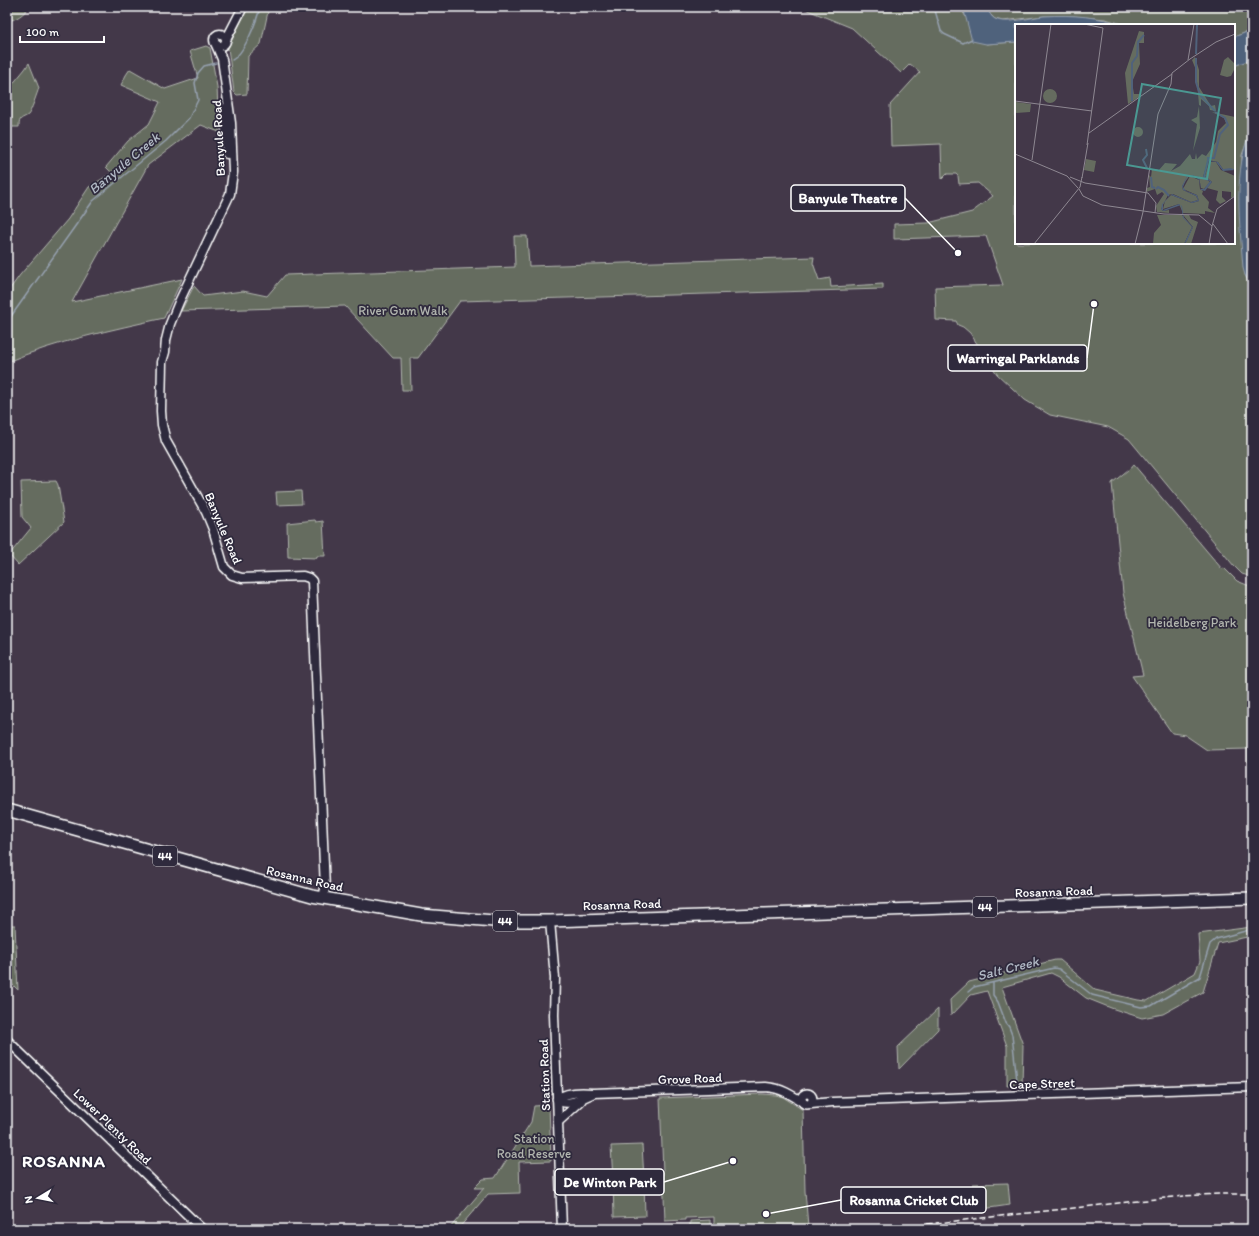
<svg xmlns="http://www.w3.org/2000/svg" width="1259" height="1236" font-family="Itim,sans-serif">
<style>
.green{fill:#656c5f;stroke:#b2b6af}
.water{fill:#50627b;stroke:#96a1b0}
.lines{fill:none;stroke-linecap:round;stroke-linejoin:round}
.stream{stroke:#96a1b0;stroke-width:1.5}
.secondary-casing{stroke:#fff;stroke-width:11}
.highway-casing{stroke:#fff;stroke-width:14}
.secondary{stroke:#2f2a3d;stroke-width:8}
.highway{stroke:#2f2a3d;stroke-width:11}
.rail{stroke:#fff;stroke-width:1.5;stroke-dasharray:6 3;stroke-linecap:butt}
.labels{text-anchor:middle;stroke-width:3.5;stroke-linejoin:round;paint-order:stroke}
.shield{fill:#2f2a3d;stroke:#c1bfc5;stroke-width:1}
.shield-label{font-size:12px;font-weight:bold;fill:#fff}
.street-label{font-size:13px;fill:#fff;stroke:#2f2a3d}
.park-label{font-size:13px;fill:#b2b6af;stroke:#2f2a3d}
.water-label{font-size:14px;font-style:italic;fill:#b0b8c4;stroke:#2f2a3d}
.district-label{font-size:17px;font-weight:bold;letter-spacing:1px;fill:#fff;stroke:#2f2a3d}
.inset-river{fill:none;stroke:#50627b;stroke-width:2}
.inset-road{fill:none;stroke:#8e8892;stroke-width:1}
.view{fill:#4b9892;fill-opacity:0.15;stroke:#4b9892;stroke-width:2}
.inset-edge{fill:none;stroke:#fff;stroke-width:2}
.leader{fill:none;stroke:#fff;stroke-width:1.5}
.callout-dot{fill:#fff;stroke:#2f2a3d;stroke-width:1.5}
.callout{fill:#2f2a3d;stroke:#fff;stroke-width:1.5}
.callout-label{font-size:14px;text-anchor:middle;font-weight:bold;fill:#fff}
</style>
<rect width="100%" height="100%" fill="#433849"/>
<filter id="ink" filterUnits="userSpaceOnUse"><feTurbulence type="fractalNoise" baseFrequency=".025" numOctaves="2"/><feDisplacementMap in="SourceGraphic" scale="8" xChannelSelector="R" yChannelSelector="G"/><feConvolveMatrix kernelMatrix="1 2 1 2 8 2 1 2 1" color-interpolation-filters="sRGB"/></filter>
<g filter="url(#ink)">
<g class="green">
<path d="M 7,7 L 29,7 C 24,14 16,20 7,21 Z"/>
<path d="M 248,7 L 269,7 L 261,44 L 248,56 L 247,94 L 237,95 L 234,92 L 228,48 Z"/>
<path d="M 800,7 L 963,7 L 964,14 L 986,44 L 1016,42 L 1016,243 L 1234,243 L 1234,66 L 1252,59 L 1252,128 L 1242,155 L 1240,201 L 1241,229 L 1245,275 L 1252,288 L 1252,577 L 1242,574 L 1234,566 L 1129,439 L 1108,427 L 1050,415 L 1025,400 L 997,374 L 970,333 L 963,327 L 958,325 L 956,321 L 936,320 L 935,287 L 1003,285 L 986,236 L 894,239 L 894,224 L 928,223 L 972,212 L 993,196 L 978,183 L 959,184 L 958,176 L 956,174 L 947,174 L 942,179 L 941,144 L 891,146 L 890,105 L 920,72 L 910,64 L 901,73 L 852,28 Z"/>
<path d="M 987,7 L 1252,7 L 1252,28 L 1247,32 L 1234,37 L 1234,25 L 1126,25 L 1105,19 L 1074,16 L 1044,16 L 1003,21 L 995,19 L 989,13 Z"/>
<path d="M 206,46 L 210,48 L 217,87 L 219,132 L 201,125 L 148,165 L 72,302 L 182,279 L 164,318 C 111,330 57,341 7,362 L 7,293 L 20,275 L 68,219 L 89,187 L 112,173 L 106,167 L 128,141 L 149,124 L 160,102 L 121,85 L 126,75 L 130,69 L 165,89 L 198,78 L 190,51 Z"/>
<path d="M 29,63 L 39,88 C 37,93 31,112 28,115 C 22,119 19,117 19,127 L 7,127 L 7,91 L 25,69 Z"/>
<path d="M 514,236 L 527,236 L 529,266 L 814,257 L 813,263 L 819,280 L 830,278 L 831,287 L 883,284 L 883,289 L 460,301 L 418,358 L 410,358 L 411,390 L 402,390 L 401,358 L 393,358 L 345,306 L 181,311 L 194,286 L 203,296 L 243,291 L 267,296 L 285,275 L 515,267 Z"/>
<path d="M 1134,465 L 1222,569 L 1224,568 L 1237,581 L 1252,587 L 1252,762 L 1248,762 L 1248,749 L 1207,750 L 1185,735 L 1172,733 L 1132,676 L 1143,675 L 1123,593 L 1112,483 Z"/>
<path d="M 56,481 L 58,485 L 64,522 L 18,565 L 9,555 L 31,528 L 22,517 L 21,482 Z"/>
<path d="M 301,491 L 302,504 L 277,505 L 276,492 Z"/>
<path d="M 315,520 L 316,522 L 323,521 L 325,556 L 317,556 L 316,558 L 288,557 L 287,523 Z"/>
<path d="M 7,925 L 15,925 L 18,990 L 7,979 Z"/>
<path d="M 1252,927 L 1252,936 L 1218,943 L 1203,992 L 1163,1014 L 1142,1018 L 1111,1008 L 1086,998 L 1059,977 L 1051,973 L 1002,987 L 1023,1045 L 1022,1085 L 1007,1086 L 1007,1046 L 987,991 L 971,995 L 951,1016 L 950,1000 L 969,982 L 1055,960 L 1060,960 L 1095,990 L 1138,1000 L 1147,1001 L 1195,973 L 1200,961 L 1198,934 Z"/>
<path d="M 938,1009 L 938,1029 L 899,1069 L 898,1047 Z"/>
<path d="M 762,1094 L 776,1095 L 783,1097 L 803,1110 L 805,1191 L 808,1226 L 805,1227 L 805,1229 L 714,1229 L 714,1217 L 685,1218 L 685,1220 L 665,1221 L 660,1098 Z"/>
<path d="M 549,1105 L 551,1161 L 519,1162 L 520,1193 L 488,1194 L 458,1229 L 449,1229 L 484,1188 L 474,1188 L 483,1179 L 495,1178 L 531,1122 L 534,1106 Z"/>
<path d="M 642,1145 L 644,1179 L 613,1180 L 611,1146 Z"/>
<path d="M 644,1181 L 645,1216 L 614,1217 L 613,1183 Z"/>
<path d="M 1008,1183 L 1010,1205 L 975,1210 L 973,1184 Z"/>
<path d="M 710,1220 L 710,1229 L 690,1229 L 690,1221 Z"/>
</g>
<g class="water">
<path d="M 963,7 L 987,7 C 989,12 991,17 995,19 C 1006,25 1032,17 1044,16 C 1073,14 1098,17 1126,25 L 1016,25 L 1016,42 L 986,44 L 972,41 Z"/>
<path d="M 1252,28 L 1252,59 L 1234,66 L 1234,37 L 1247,32 Z"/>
<path d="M 1252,128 L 1252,288 L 1245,275 L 1243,268 C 1240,224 1232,169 1252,128 Z"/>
</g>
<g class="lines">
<g class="stream">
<path d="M 934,7 L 941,31 L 944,34 L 963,43 L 972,39"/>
<path d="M 232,60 C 244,54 257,21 260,7"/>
<path d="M 7,322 L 93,201 L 166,141 L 189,118 L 198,100 L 195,83 L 198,73 L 204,66 L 216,63"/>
<path d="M 993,983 L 993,995 L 998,1002 L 1006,1023 L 1009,1027 L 1012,1035 L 1017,1081"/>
<path d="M 968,992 L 974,987 L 1054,968 L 1059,969 L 1092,995 L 1141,1007 L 1151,1006 L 1200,977 L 1210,944 L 1216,939 L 1249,930"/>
</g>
<g class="secondary-casing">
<g id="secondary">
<circle cx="220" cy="40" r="6"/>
<path d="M 227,38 L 243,7"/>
<path d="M 216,45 L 222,59 L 231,123 L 233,172 L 230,194 L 179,302 L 170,324 L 166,340 L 165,352 L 162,362 L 161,411 L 162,425 L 166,441 L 206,512 L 213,529 L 224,567 L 232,575 L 242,578 L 303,576 L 309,578 L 312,581 L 325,889 L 323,898"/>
<path d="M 225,108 L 227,154"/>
<path d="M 550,921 L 555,978 L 554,1015 L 562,1229"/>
<path d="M 7,1040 L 202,1229"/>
<circle cx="807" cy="1099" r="5.5"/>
<path d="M 557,1099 C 566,1092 583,1092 593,1093 L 766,1087 C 781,1088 792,1095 804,1103"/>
<path d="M 557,1099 C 567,1108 582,1098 592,1094"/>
<path d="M 811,1104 L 832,1102 L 1252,1087"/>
<path d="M 558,1122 L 581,1101"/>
</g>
</g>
<g class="highway-casing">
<path id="highway" d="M 7,810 L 312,896 L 421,915 L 494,921 L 550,921 L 1252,898"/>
</g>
<use href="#secondary" class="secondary"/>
<use href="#highway" class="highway"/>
<path class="rail" d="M 882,1229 L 1183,1196 L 1220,1194 L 1252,1194"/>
</g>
</g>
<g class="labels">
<g class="shield">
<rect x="153" y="846" width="24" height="20" rx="3"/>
<rect x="973" y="897" width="24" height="20" rx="3"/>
<rect x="493" y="911" width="24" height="20" rx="3"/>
</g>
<g class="shield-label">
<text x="165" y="860">44</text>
<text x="985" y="911">44</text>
<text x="505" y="925">44</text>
</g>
<g class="street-label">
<text transform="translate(218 138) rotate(-93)" y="5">Banyule Road</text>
<text transform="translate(224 528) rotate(67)" y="5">Banyule Road</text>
<text transform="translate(305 878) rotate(13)" y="5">Rosanna Road</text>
<text transform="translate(1054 891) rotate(-2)" y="5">Rosanna Road</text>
<text transform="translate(622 904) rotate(-2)" y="5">Rosanna Road</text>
<text transform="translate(544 1075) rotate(-92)" y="5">Station Road</text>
<text transform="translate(690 1078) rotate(-2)" y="5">Grove Road</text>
<text transform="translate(1042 1083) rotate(-2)" y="5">Cape Street</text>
<text transform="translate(113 1126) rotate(44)" y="5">Lower Plenty Road</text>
</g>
<g class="park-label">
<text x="403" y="315">River Gum Walk</text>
<text x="1192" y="627">Heidelberg Park</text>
<text x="534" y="1143">Station<tspan x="534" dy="15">Road Reserve</tspan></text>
</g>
<g class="water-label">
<text transform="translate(124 163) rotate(-40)" y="5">Banyule Creek</text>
<text transform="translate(1008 968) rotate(-14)" y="5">Salt Creek</text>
</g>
<g class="district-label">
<text x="64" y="1167">ROSANNA</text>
</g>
</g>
<g transform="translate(1015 24)">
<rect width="220" height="220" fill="#433849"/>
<path d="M 124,7 L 129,8 L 129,19 L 124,19 L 125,40 L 117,58 L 119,70 L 124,70 L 124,73 L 113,80 L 110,49 ZM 180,33 L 184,46 L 184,63 L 196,82 L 200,81 L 201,87 L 195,86 L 194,82 L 186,75 L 186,82 L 184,81 L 181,46 L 177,36 ZM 213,33 L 220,40 L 220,44 L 216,52 L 212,53 L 205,51 L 209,36 ZM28 72a7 7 0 1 1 14 0a7 7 0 1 1-14 0ZM 1,78 L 16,80 L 15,88 L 0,89 ZM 184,82 L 185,104 L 178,127 L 182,100 L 176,96 L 182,93 ZM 197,88 L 220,93 L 220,145 L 208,145 L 203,138 L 193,136 L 188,153 L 195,158 L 189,165 L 186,164 L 184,153 L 175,151 L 167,162 L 168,166 L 181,172 L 183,176 L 176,178 L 158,170 L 153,171 L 146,185 L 148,187 L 154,186 L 154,189 L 142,188 L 141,182 L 149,170 L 147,168 L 142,171 L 140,165 L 131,168 L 132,164 L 135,163 L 134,151 L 136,153 L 137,145 L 144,146 L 150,139 L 162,140 L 156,147 L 165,142 L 175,130 L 177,135 L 180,135 L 181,129 L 182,135 L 187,130 L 191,132 L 201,118 L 203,107 L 211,99 L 209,94 ZM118 108a5 5 0 1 1 10 0a5 5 0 1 1-10 0ZM 71,135 L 81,137 L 79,148 L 69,146 ZM 194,138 L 201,138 L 206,146 L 220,152 L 220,172 L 216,174 L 216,168 L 207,167 L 207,173 L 211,177 L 205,180 L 201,176 L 203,167 L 192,164 L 197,158 L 190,152 ZM 175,152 L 184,156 L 185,165 L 188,167 L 187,170 L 194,178 L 193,184 L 200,189 L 190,187 L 190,190 L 168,189 L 164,180 L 148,185 L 150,177 L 156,171 L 177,179 L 184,177 L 182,171 L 168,165 ZM 142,191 L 167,191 L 177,203 L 169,220 L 138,220 L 139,209 L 146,201 ZM 168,191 L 174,191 L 176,195 L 183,198 L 176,220 L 170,220 L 178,203 Z" fill="#656c5f"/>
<path d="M 192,136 L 203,138 L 208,145 L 216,144 L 220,146 L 208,147 L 201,138 L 194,137 L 190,152 L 197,158 L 190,167 L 186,166 L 184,156 L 180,152 L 172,153 L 168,163 L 171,167 L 182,171 L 184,177 L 177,179 L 156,171 L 148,180 L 148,186 L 164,180 L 167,182 L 169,194 L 178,203 L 172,217 L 169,220 L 177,203 L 168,194 L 166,181 L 149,187 L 146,186 L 147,180 L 157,170 L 176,178 L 183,176 L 181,172 L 168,166 L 167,162 L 172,152 L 177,151 L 184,153 L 186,165 L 189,165 L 195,157 L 190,156 L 188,153 Z" fill="#50627b"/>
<path class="inset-river" d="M 181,30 L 182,1M 181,34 L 181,58 L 185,71 L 200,87M 117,77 L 117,39 L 122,32 L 123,18 L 129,11M 131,125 L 132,131 L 128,136 L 132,144M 193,137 L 193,134 L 199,134 L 205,110 L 213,101 L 210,94 L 200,88M 136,153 L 137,163 L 140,164M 141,165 L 143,163 L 149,166 L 154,172"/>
<path class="inset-road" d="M 69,0 L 88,4 L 72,121M 175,35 L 201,18 L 220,10M 173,36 L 179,0M 0,77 L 77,87M 74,109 L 157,50M 0,130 L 52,152 L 63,164M 17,136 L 36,0M 55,153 L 70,159 L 133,169 L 141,179 L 140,189M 67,154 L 73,119M 64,165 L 68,172 L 87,181 L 149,190 L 184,191 L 197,202 L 194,220M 128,188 L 143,90 L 156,60 L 157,49 L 175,35M 198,200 L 213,220M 197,202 L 202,185 L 220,172M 19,220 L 65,163 L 67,153M 120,220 L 128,188"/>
<path class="view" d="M 127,60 L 206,74 L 192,155 L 112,141 Z"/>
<rect width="220" height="220" class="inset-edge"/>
</g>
<path class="leader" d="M958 253L905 198M1094 304L1087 358M733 1161L664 1182M766 1214L841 1200"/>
<g class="callout-dot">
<circle cx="958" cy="253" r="4"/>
<circle cx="1094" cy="304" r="4"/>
<circle cx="733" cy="1161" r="4"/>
<circle cx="766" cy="1214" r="4"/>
</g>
<g class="callout">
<rect x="791" y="185" width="114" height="26" rx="4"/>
<rect x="948" y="345" width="139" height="26" rx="4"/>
<rect x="555" y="1169" width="109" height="26" rx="4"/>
<rect x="841" y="1187" width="145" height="26" rx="4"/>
</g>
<g class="callout-label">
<text x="848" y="203">Banyule Theatre</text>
<text x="1018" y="363">Warringal Parklands</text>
<text x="610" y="1187">De Winton Park</text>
<text x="914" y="1205">Rosanna Cricket Club</text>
</g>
<rect width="1259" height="1236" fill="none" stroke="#2f2a3d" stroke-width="24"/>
<rect x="12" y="12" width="1235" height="1212" fill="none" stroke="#fff" stroke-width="1.5" filter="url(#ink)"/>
<g transform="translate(38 1198) rotate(260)" stroke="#2f2a3d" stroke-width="3" paint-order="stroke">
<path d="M0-3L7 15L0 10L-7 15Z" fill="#ffffff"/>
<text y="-6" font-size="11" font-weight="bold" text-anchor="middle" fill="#ffffff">N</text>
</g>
<path d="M20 36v6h84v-6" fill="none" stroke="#ffffff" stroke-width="2"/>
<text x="26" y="36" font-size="12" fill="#ffffff" stroke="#2f2a3d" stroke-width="3" paint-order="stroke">100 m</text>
</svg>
